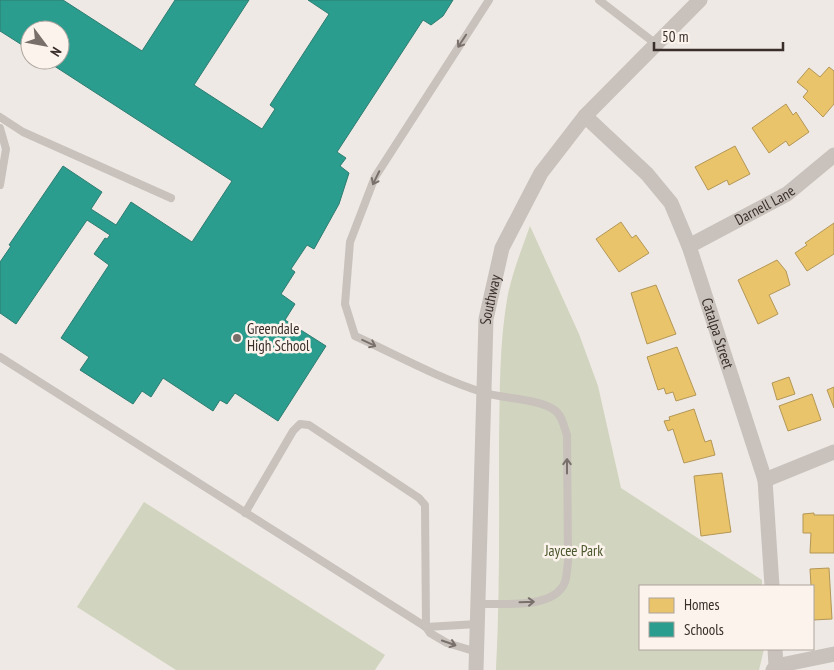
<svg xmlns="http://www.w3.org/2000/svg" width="834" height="670" font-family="'PT Sans Narrow',sans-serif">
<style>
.green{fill:#d1d4be}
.homes{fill:#e9c46a;stroke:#b49757}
.schools{fill:#2a9d8f;stroke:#2e7c71}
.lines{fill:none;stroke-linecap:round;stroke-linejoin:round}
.lane{stroke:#c8c1bc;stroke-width:8}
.street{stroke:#c8c1bc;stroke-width:15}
.oneway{stroke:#79706c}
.poi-dot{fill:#786f6b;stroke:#fbf3ec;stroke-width:2}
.labels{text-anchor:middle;stroke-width:5;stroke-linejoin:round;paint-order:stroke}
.street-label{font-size:15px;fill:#392e2a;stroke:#fbf3ec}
.poi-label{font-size:15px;fill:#392e2a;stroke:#fbf3ec;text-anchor:start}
.park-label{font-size:15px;fill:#4b582d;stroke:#fbf3ec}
</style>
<rect width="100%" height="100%" fill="#eee9e4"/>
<g class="green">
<path d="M 530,226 L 579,334 L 598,386 L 621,488 L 762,580 L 762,586 L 640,586 L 640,649 L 764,649 L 759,670 L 496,670 C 500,594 499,518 499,442 C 500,393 499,342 508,294 C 513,271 522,248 530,226 Z"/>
<path d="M 144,502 L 385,655 L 375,670 L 176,670 L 77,607 Z"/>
</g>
<g class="homes">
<path d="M 829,67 L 834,71 L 834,104 L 823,117 L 803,97 L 808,91 L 797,82 L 809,68 L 820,77 Z"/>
<path d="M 786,104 L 793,115 L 796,112 L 809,132 L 789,146 L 786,141 L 769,153 L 752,128 Z"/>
<path d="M 735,146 L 750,174 L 729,185 L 727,180 L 708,190 L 695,167 Z"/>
<path d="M 621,222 L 632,238 L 636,235 L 649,253 L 619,272 L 596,239 Z"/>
<path d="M 834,223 L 834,254 L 807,271 L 795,253 L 807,245 L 805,243 Z"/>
<path d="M 777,260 L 786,271 L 790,285 L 769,295 L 778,314 L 758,324 L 738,280 Z"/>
<path d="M 656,285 L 676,334 L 647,344 L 631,293 Z"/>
<path d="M 677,347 L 696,395 L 676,401 L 673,392 L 666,394 L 664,388 L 658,390 L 647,357 Z"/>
<path d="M 789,377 L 795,394 L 777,400 L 772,383 Z"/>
<path d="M 834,387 L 834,408 L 827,390 Z"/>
<path d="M 812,394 L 821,420 L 788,431 L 779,406 Z"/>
<path d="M 694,409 L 705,442 L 711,440 L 715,455 L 684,463 L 673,429 L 668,431 L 664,421 L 670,420 L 669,417 Z"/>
<path d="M 722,473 L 731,532 L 701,536 L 694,476 Z"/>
<path d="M 814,513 L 814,515 L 834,515 L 834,553 L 810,553 L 811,533 L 803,533 L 803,514 Z"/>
<path d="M 829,568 L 832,619 L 813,620 L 813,586 L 811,586 L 810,569 Z"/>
</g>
<path class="schools" d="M 0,0 L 63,0 L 142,51 L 175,0 L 249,0 L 194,85 L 262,129 L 275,109 L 270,105 L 329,14 L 308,0 L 453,0 L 443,16 L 431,25 L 423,20 L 337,152 L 346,158 L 340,166 L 349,173 L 339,204 L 314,249 L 307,245 L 291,269 L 295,272 L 281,294 L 295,304 L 285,320 L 326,346 L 278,421 L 235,393 L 227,404 L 220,400 L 213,411 L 163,378 L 151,397 L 142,391 L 133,404 L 80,370 L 89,357 L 61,338 L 109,265 L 94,254 L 105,238 L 107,239 L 110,235 L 87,220 L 16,324 L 0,313 L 0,262 L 11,246 L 9,245 L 63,166 L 102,192 L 91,209 L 116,225 L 131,202 L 192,242 L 232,181 L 45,60 L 60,60 L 60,30 L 30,30 L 30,50 L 0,31 Z"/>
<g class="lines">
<g class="lane">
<path d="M 599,0 L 656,44"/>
<path d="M 0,117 L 23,132 L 171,198"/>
<path d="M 0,128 L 6,149 L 0,185"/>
<path d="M 0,357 L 426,627 L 430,633 L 447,643 L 477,652"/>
<path d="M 245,513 L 293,431 L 300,424 L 309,425 L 419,498 L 425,505 L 426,627"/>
<path d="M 478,604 C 503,603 554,610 565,582 C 567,576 567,568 568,562 L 567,435 C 564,427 562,414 553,409 C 535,398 502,399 482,392 C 438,378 397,355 355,336 L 345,304 L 350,242 L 375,177 L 489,0"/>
<path d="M 426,627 L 478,624"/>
</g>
<g class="street">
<path id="s1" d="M 585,116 L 647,174 L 671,203 L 689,246 L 765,480 L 772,586"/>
<path id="s2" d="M 689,246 L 787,194 L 834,155"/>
<path d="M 765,480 L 834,452"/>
<path d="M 776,666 L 834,654"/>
<path id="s3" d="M 476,670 L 486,319 L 502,248 L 541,173 L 585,116 L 700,0"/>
<path d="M 773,670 L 776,666 L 775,649"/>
</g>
</g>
<defs><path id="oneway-shaft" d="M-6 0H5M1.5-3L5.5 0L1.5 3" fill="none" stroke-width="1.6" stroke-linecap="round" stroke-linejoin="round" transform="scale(1.25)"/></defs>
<g class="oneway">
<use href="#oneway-shaft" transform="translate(462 41) rotate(123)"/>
<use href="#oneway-shaft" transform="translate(376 178) rotate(116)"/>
<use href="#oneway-shaft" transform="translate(369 343) rotate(25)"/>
<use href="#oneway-shaft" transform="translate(567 466) rotate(-90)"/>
<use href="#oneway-shaft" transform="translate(527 602) rotate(-2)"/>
<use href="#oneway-shaft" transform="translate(449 643) rotate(19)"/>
</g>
<circle class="poi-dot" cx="237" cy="338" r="5"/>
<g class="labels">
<g class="street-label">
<text dy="5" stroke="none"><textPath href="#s2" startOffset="86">Darnell Lane</textPath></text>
<text dy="5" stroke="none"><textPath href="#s3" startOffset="371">Southway</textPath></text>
<text dy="5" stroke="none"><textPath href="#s1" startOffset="261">Catalpa Street</textPath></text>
</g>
<g class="poi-label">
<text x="247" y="334">Greendale<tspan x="247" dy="17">High School</tspan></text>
</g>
<g class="park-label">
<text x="574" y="556">Jaycee Park</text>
</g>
</g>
<rect x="639" y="585" width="175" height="65" fill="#fbf3ec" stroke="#ada49e"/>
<rect x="649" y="598" width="25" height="15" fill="#e9c46a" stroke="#ada49e"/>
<text x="684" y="610" font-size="15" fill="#392e2a">Homes</text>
<rect x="649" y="622" width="25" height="15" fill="#2a9d8f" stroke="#ada49e"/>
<text x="684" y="635" font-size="15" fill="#392e2a">Schools</text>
<g transform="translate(45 45) rotate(122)"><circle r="24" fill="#fbf3ec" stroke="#ada49e"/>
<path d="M0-4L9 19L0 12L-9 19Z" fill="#786f6b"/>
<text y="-8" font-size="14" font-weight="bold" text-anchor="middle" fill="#392e2a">N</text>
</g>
<path d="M654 42v8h129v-8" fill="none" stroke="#392e2a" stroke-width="2.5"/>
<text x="662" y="42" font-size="15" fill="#392e2a" stroke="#fbf3ec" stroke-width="4" paint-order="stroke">50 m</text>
</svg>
